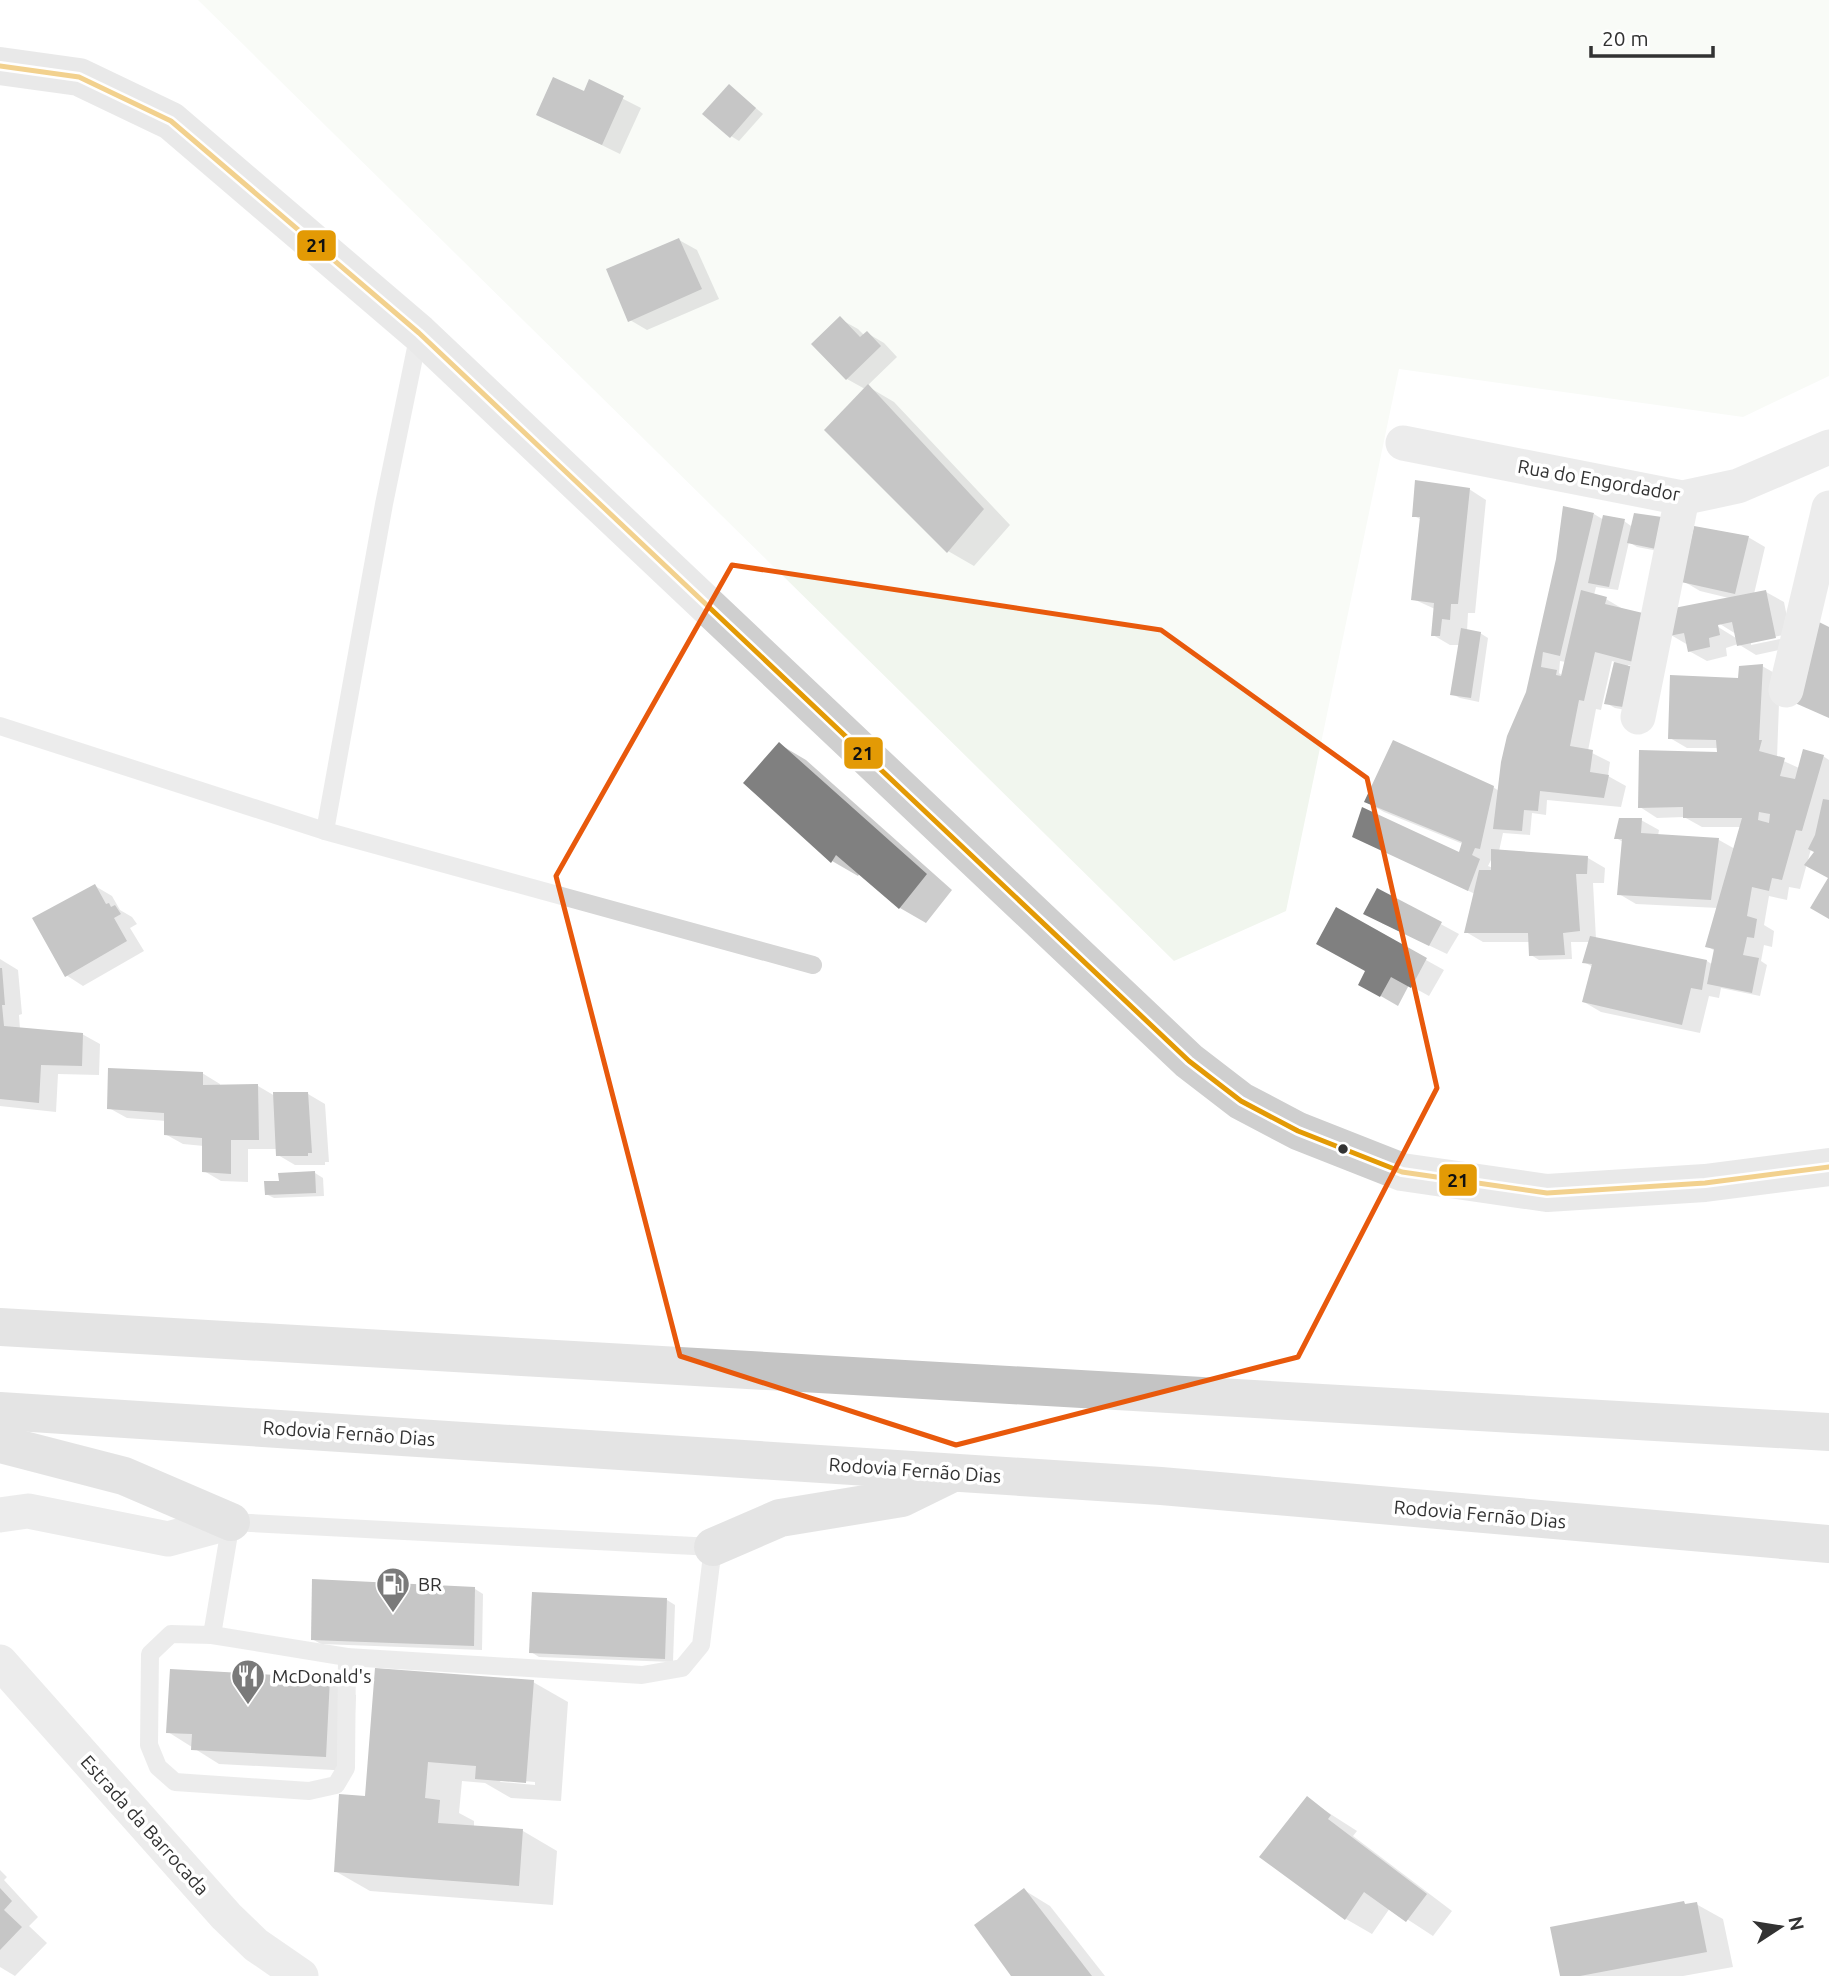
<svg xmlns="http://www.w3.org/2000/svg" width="1829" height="1976" font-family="Ubuntu,sans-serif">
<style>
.green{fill:#f1f6ee}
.shadow{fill:#0003;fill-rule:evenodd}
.building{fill:#808080;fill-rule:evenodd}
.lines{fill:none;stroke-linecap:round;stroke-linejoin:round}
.lane{stroke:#d6d6d6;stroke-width:18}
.street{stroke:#d6d6d6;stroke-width:35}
.secondary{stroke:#cfcfcf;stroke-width:38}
.highway{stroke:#c4c4c4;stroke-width:38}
.bus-1-casing{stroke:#fff;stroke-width:10}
.bus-1{stroke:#e39a05;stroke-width:5}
.marked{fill:none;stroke:#e8590c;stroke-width:5;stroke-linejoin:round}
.bus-dot{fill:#323232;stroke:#fff;stroke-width:2.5}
.labels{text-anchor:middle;stroke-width:7;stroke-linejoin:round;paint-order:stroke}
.street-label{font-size:19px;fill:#323232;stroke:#fff}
.poi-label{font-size:19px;fill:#323232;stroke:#fff;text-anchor:start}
.line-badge{stroke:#fff;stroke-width:2.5}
.pale-badge-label{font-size:19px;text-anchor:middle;font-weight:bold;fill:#111}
</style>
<rect width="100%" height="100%" fill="#fff"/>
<path class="green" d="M 198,0 L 1829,0 L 1829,376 L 1743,417 L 1399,369 L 1286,911 L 1174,961 Z"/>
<g class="shadow">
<path d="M 590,82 L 641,108 L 620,154 L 538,114 L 584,94 Z"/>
<path d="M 729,86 L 763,114 L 739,141 L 731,136 Z"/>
<path d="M 679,240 L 697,250 L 719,299 L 647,330 L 630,320 Z"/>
<path d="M 840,319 L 858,329 L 864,335 L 867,333 L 884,343 L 897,357 L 867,386 L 894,402 L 1010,525 L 974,566 L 948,551 L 865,389 L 847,379 Z"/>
<path d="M 1469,489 L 1486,500 L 1475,613 L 1468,613 L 1467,631 L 1480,633 L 1488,638 L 1479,702 L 1460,698 L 1452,694 L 1459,645 L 1450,645 L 1433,635 L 1435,609 L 1413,599 L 1422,520 L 1414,516 Z"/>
<path d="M 1594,514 L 1604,520 L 1624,521 L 1669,553 L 1637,547 L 1629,542 L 1618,590 L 1596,587 L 1594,595 L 1606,599 L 1623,609 L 1654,671 L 1628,665 L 1631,711 L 1615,708 L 1606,703 L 1615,662 L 1612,661 L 1601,710 L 1596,709 L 1588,751 L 1610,762 L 1608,776 L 1626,786 L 1621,807 L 1547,800 L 1546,815 L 1532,813 L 1530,835 L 1503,833 L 1499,851 L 1588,858 L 1605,868 L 1604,883 L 1593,883 L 1596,939 L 1707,961 L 1713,965 L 1715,951 L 1707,946 L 1718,908 L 1636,904 L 1619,894 L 1623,842 L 1616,838 L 1641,820 L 1659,830 L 1658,836 L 1719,840 L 1735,849 L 1741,827 L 1702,827 L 1684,817 L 1657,818 L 1640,807 L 1719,754 L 1718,748 L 1687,748 L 1670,738 L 1740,680 L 1762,666 L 1780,676 L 1777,758 L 1799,768 L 1823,756 L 1829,760 L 1829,877 L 1816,852 L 1811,849 L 1800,889 L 1789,887 L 1787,900 L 1769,896 L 1764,925 L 1774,931 L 1772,947 L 1764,945 L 1761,961 L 1767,965 L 1760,996 L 1721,988 L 1719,998 L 1709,996 L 1700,1033 L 1601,1012 L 1584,1002 L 1593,967 L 1584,962 L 1590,942 L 1571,942 L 1572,959 L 1539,960 L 1531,955 L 1530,942 L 1483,942 L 1466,932 L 1475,894 L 1354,836 L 1460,854 L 1463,844 L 1384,812 L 1366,802 L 1493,787 L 1499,791 L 1528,693 ZM 1560,661 L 1566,662 L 1563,676 L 1559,673 ZM 1493,856 L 1493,868 L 1488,866 Z"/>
<path d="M 1748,537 L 1765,547 L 1754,594 L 1766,592 L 1784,602 L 1793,647 L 1756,655 L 1738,644 L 1726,648 L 1727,656 L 1707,661 L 1689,651 L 1688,645 L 1671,635 L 1733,599 L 1700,591 L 1683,581 ZM 1712,619 L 1736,634 L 1736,638 L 1710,622 ZM 1784,635 L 1785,638 L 1751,645 L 1751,641 Z"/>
<path d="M 779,744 L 806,760 L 952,890 L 926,923 L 900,908 L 860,873 L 858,876 L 832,861 Z"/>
<path d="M 95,886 L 112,896 L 120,910 L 132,917 L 137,924 L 130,928 L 144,951 L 83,986 L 66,975 Z"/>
<path d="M 1378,890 L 1459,934 L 1447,954 L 1382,923 Z"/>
<path d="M 1336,910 L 1444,970 L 1429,996 L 1409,985 L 1398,1006 L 1360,984 L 1368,971 Z"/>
<path d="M 0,959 L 18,970 L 22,1014 L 19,1015 L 20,1029 L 82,1034 L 100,1044 L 99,1075 L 58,1074 L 56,1112 L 0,1106 Z"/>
<path d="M 202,1073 L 220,1084 L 220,1086 L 258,1086 L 275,1096 L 308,1094 L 325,1104 L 329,1162 L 325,1162 L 325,1165 L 295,1165 L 278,1155 L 277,1149 L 248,1149 L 248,1182 L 221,1181 L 204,1171 L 204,1146 L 183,1144 L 165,1134 L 166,1121 L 127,1118 L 109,1108 Z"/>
<path d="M 315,1173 L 323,1178 L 324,1196 L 274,1198 L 266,1194 L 281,1182 Z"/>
<path d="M 475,1589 L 483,1594 L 482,1650 L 321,1644 L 312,1639 Z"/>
<path d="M 667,1600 L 675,1605 L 673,1662 L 539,1657 L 531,1652 Z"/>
<path d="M 171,1671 L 330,1680 L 356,1695 L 352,1771 L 219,1764 L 168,1732 Z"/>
<path d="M 533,1682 L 568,1702 L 561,1801 L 511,1798 L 485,1783 L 462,1781 L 459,1813 L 474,1821 L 474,1828 L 523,1831 L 557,1851 L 553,1905 L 370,1891 L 335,1871 L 367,1798 ZM 497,1779 L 535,1782 L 535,1785 L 501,1782 Z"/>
<path d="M 1307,1799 L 1357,1831 L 1353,1836 L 1452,1911 L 1433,1936 L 1390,1908 L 1372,1934 L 1346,1919 Z"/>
<path d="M 0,1870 L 7,1877 L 4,1880 L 38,1917 L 29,1926 L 47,1943 L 15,1976 L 0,1967 Z"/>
<path d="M 1024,1890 L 1050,1906 L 1105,1976 L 1013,1976 Z"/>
<path d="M 1683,1903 L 1688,1905 L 1696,1904 L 1723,1919 L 1733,1967 L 1683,1976 L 1561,1976 Z"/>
</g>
<g class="building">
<path d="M 553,77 L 584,91 L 589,79 L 624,96 L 602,145 L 536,115 Z"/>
<path d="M 729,84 L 756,108 L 730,138 L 702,114 Z"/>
<path d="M 679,238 L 702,289 L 628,322 L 606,269 Z"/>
<path d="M 840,316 L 860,337 L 867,331 L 881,346 L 846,380 L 811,344 Z"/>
<path d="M 868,384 L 984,509 L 947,553 L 824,430 Z"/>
<path d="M 1415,480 L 1470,488 L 1458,604 L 1451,604 L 1450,620 L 1442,619 L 1440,636 L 1431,636 L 1434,603 L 1411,600 L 1420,517 L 1412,517 Z"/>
<path d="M 1563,506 L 1594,513 L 1560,656 L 1543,652 L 1541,667 L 1557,670 L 1556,675 L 1561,676 L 1581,590 L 1607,597 L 1605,604 L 1647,614 L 1637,663 L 1595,652 L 1584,701 L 1579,700 L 1570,746 L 1593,750 L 1590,772 L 1609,775 L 1604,798 L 1540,791 L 1538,811 L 1524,810 L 1522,831 L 1493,829 L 1501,762 L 1507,736 L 1526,692 L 1556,559 Z"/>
<path d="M 1634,513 L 1669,518 L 1661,550 L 1627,543 Z"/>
<path d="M 1603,515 L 1625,519 L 1609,587 L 1588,583 Z"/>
<path d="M 1694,526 L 1749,536 L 1735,594 L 1681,582 Z"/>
<path d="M 1766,590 L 1776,638 L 1737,646 L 1732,622 L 1718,625 L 1720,635 L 1709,638 L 1710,647 L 1688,652 L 1684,633 L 1669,636 L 1674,608 Z"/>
<path d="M 1813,619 L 1829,627 L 1829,718 L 1795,703 Z"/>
<path d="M 1461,628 L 1481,632 L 1471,698 L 1450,695 Z"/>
<path d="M 1614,662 L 1633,667 L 1623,707 L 1604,704 Z"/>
<path d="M 1763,664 L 1759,740 L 1762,740 L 1759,751 L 1785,758 L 1780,776 L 1795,779 L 1803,749 L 1824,755 L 1802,831 L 1796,830 L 1782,880 L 1772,878 L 1769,891 L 1752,887 L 1747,916 L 1757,919 L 1754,938 L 1747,937 L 1743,955 L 1759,958 L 1752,993 L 1707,984 L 1714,949 L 1705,947 L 1742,818 L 1683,818 L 1683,807 L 1638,808 L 1639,750 L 1717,752 L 1716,740 L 1668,739 L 1670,675 L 1738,678 L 1739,666 ZM 1759,812 L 1770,814 L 1769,823 L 1758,820 Z"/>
<path d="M 1393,740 L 1494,786 L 1480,849 L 1475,848 L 1472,855 L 1480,859 L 1468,891 L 1352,837 L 1362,807 L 1459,852 L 1462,842 L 1364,802 Z"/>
<path d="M 779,742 L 927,874 L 899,909 L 836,855 L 831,863 L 743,783 Z"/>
<path d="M 1823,799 L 1829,800 L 1829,919 L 1810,908 L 1828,878 L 1804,865 L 1814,852 L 1808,849 L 1815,835 Z"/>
<path d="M 1619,818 L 1642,818 L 1641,833 L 1719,838 L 1711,900 L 1617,895 L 1622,839 L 1614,839 Z"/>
<path d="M 1491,849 L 1588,856 L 1587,874 L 1576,874 L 1580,931 L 1563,933 L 1565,955 L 1529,956 L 1528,933 L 1464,933 L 1479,870 L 1491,870 Z"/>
<path d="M 95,884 L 106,904 L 109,903 L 111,907 L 115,905 L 121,914 L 114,918 L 127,941 L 65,977 L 32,918 Z"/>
<path d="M 1377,888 L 1442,922 L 1429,946 L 1363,914 Z"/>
<path d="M 1336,907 L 1427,958 L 1411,988 L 1391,977 L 1380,997 L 1358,985 L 1365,971 L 1316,944 Z"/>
<path d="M 1590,936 L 1707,960 L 1702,990 L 1691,988 L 1682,1025 L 1582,1002 L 1592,964 L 1582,963 Z"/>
<path d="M 0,968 L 2,968 L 5,1005 L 2,1005 L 4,1026 L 83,1033 L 82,1066 L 41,1065 L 39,1103 L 0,1099 Z"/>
<path d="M 108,1068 L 203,1072 L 203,1085 L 258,1084 L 259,1140 L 231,1140 L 231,1174 L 202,1172 L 202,1138 L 164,1135 L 164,1113 L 107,1109 Z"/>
<path d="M 273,1092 L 308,1092 L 312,1153 L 308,1153 L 308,1156 L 276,1156 Z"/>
<path d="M 315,1171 L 316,1193 L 265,1195 L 264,1181 L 279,1181 L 278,1173 Z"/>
<path d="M 312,1579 L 475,1587 L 474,1646 L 311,1640 Z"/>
<path d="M 532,1592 L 667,1598 L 665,1659 L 529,1653 Z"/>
<path d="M 375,1668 L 534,1680 L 526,1783 L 475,1779 L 476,1766 L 428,1762 L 425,1798 L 440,1800 L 438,1823 L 523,1829 L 519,1886 L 334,1872 L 339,1794 L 365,1796 Z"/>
<path d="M 170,1669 L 330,1678 L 326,1757 L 191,1750 L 192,1734 L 166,1733 Z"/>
<path d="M 1307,1796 L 1331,1815 L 1328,1819 L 1427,1894 L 1406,1922 L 1364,1892 L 1345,1920 L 1259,1857 Z"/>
<path d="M 0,1888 L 12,1901 L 4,1910 L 22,1927 L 0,1950 Z"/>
<path d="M 1024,1888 L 1092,1976 L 1011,1976 L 974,1925 Z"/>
<path d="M 1684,1901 L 1685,1904 L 1697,1902 L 1707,1952 L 1580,1976 L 1560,1976 L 1550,1927 Z"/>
</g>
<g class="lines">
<g class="lane">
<path d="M 0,726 L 325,831 L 813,965"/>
<path d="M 325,831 L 384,504 L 419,333"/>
<path d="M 231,1522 L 713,1547 L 701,1645 L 682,1668 L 642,1675 L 347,1657 L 346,1768 L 336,1785 L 309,1791 L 175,1782 L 158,1767 L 149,1745 L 150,1654 L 171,1634 L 212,1635 Z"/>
<path d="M 212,1635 L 347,1657"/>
</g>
<g class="street">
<path d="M 1403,443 L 1682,498 L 1738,486 L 1829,447"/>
<path d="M 1786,690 L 1829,508"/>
<path d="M 1638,717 L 1682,498"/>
<path d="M 0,1515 L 28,1511 L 168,1539 L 231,1522"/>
<path d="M 0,1662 L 226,1916 L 256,1945 L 301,1976"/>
</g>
<path class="secondary" d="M 0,66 L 79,77 L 171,121 L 419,333 L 1189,1061 L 1241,1101 L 1298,1131 L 1402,1172 L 1547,1193 L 1705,1183 L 1829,1167"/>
<g class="highway">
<path d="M 0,1327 L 1829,1432"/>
<path d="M 0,1411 L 1161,1486 L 1829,1544"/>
<path d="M 0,1444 L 124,1476 L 231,1522"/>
<path d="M 713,1547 L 780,1518 L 902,1498 L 953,1473"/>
</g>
<g class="bus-1-casing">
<path id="bus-1" d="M 0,66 L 79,77 L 171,121 L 419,333 L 1189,1061 L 1241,1101 L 1298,1131 L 1402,1172 L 1547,1193 L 1705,1183 L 1829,1167"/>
</g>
<use href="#bus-1" class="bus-1"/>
</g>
<path d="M0 0H1829V1976H0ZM 732,565 L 1161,630 L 1367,778 L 1437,1088 L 1298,1357 L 956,1445 L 680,1356 L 556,876 Z" fill="#fff" fill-opacity=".55" fill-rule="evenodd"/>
<path class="marked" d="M 732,565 L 1161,630 L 1367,778 L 1437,1088 L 1298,1357 L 956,1445 L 680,1356 L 556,876 Z"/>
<defs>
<g id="fuel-pin" transform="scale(1.75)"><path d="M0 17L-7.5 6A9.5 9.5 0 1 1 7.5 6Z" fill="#7a7a7a" stroke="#fff"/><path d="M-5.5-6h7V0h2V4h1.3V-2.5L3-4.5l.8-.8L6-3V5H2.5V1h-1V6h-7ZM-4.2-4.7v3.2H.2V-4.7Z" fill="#fff"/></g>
<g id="restaurant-pin" transform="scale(1.75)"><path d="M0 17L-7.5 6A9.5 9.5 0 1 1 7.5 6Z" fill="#7a7a7a" stroke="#fff"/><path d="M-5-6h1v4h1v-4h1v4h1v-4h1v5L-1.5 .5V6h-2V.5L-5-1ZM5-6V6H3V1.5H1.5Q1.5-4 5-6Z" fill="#fff"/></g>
</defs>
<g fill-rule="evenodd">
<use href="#fuel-pin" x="393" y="1584"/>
<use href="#restaurant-pin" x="248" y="1676"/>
</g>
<circle class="bus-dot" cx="1343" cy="1149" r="6"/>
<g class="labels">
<g class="street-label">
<text transform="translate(1599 480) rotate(10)" y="7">Rua do Engordador</text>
<text transform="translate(349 1433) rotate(4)" y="7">Rodovia Fernão Dias</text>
<text transform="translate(915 1470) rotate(4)" y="7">Rodovia Fernão Dias</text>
<text transform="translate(1480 1514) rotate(5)" y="7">Rodovia Fernão Dias</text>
<text transform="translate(145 1825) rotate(48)" y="7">Estrada da Barrocada</text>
</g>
<g class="poi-label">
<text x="418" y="1591">BR</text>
<text x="272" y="1683">McDonald's</text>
</g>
</g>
<g class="line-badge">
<rect x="296" y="229" width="41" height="33" rx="7" fill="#e39a05"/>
<rect x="843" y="736" width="41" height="34" rx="7" fill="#e39a05"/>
<rect x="1438" y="1163" width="40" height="34" rx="7" fill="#e39a05"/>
</g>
<g class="pale-badge-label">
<text x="317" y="252">21</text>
<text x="863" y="760">21</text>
<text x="1458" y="1187">21</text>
</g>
<g transform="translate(1780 1927) rotate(78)" stroke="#ffffff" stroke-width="5" paint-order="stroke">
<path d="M0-5L12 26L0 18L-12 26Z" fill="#323232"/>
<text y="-10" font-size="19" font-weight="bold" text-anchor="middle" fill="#323232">N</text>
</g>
<path d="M1591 46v10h122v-10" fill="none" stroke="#323232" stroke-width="3.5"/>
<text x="1602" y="46" font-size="21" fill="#323232" stroke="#ffffff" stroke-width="5" paint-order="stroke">20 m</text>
</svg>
